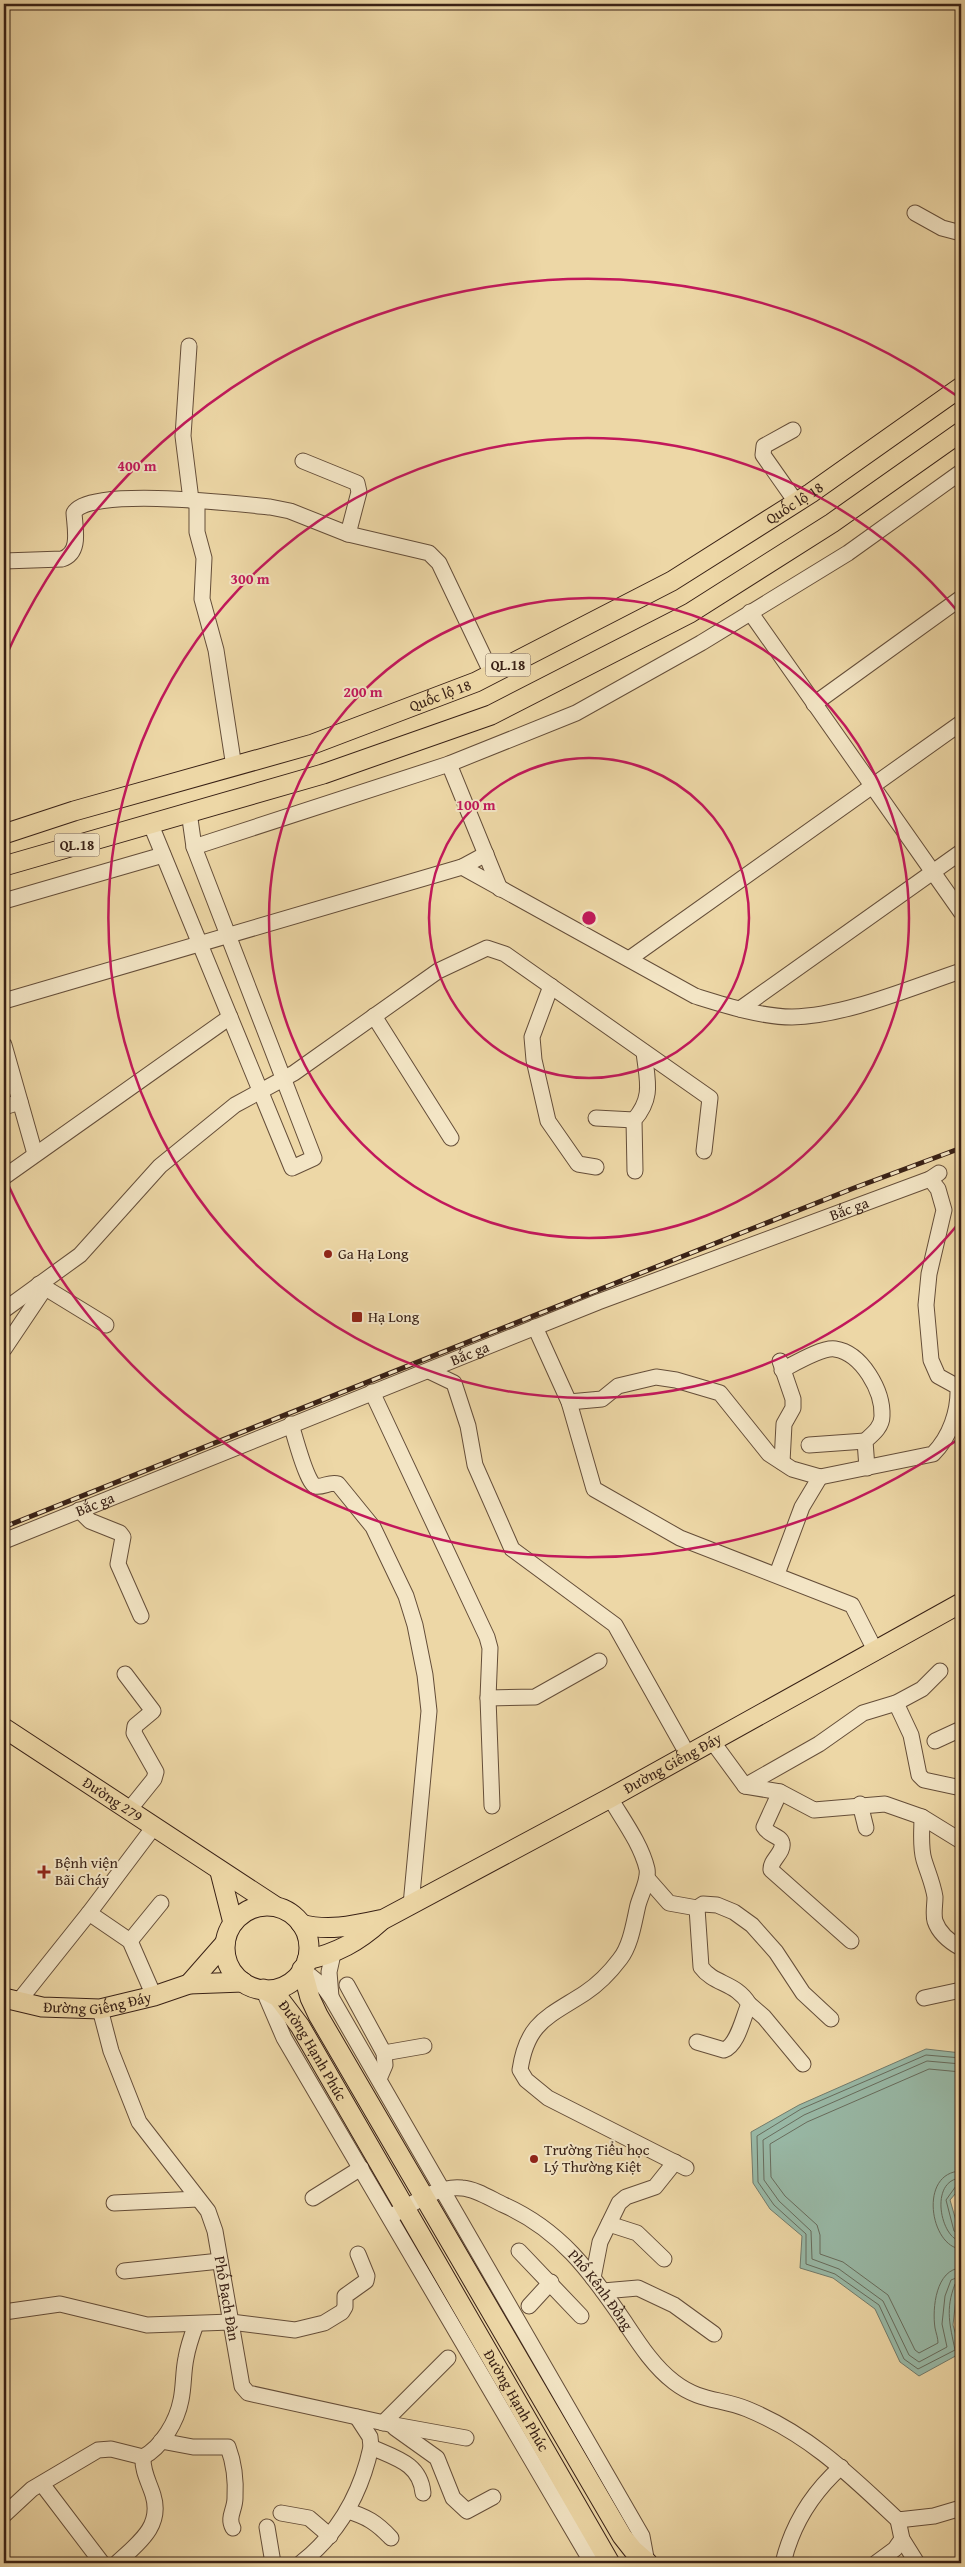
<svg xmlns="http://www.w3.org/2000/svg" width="965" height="2567" font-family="'Gentium Book Plus',serif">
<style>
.water{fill:#99baa8;stroke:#727c6d}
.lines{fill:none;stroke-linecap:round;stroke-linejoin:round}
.shore{stroke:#686d5e;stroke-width:1}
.minor-casing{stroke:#654e39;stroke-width:17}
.major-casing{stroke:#382015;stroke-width:21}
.minor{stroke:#f3e5c5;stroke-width:15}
.major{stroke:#edd7a6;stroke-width:19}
.rail-casing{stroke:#382015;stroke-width:5}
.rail{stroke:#f3e5c5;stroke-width:3;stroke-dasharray:9;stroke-linecap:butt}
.ring{fill:none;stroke:#c2185b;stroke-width:2.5}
.poi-dot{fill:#8f2418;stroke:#f3e5c5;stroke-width:2}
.labels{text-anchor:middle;stroke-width:4;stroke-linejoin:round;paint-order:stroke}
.shield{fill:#f3e5c5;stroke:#705b4a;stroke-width:1}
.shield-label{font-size:14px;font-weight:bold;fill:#382015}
.street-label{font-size:15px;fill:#382015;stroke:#f3e5c5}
.poi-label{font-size:15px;fill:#382015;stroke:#f3e5c5;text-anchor:start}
.centre{fill:#c2185b;stroke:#f3e5c5;stroke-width:2.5}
.ring-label{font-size:15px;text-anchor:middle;font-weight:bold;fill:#c2185b;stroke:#f3e5c5;stroke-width:4;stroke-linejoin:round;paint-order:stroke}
</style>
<rect width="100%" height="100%" fill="#edd7a6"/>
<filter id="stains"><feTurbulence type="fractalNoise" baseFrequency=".004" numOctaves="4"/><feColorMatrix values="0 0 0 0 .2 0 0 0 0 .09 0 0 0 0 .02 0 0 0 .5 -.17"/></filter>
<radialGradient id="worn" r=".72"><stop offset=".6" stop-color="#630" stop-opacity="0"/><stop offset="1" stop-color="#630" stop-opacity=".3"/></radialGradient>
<path class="water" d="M 926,2049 L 961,2053 L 961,2187 L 950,2200 L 961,2238 L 961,2279 L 956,2298 L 953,2325 L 961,2353 L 919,2376 L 900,2362 L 875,2309 L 833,2278 L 800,2268 L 802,2236 L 770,2209 L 753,2183 L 751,2132 L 799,2105 Z"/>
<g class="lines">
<g class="shore">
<path d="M 961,2058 L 926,2055 L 801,2109 L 757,2136 L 758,2182 L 774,2205 L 806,2234 L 806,2264 L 835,2274 L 879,2305 L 904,2359 L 918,2369 L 955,2350 C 950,2325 945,2310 955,2284 L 961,2282"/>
<path d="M 961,2064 L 927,2061 L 804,2115 L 763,2140 L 764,2180 L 779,2201 L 811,2231 L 812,2259 L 839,2269 L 883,2301 L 909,2355 L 919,2362 L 947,2347 L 942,2324 L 945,2296 L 951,2280 L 961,2276"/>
<path d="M 961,2072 L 929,2069 L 807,2122 L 770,2144 L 771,2177 L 785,2196 L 817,2225 L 820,2235 L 820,2254 L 843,2262 L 888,2295 L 915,2350 L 919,2353 L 938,2343 C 938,2338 936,2333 935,2328 C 932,2308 936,2269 961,2268"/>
<path d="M 961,2171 C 918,2172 930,2247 961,2249"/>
<path d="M 961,2178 C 928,2180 941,2240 961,2241"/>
<path d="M 961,2184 L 956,2186 L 946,2200 L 954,2231 L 961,2235"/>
</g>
<g class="minor-casing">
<g id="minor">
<path d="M 915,213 L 942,228 L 961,233"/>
<path d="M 189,346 L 183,436 L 191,500"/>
<path d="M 793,430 L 764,446 L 763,455 L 796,502"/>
<path d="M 303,461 L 357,483 L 359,492 L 348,534"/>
<path d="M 197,501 L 197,532 L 204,558 L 202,599 L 216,650 L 234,767"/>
<path d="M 4,561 L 62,559 C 81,553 75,529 74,513 C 88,486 240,504 270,507 L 290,511 L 348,534 L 429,553 L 439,563 L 492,674"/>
<path d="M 750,612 L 961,912"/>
<path d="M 814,704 L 961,598"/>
<path d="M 449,764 L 500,889"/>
<path d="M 151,825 L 292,1168 L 314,1158 L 194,847 L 189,812"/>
<path d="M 194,847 L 449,764 L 576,713 L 701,643 L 848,553 L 961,472"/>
<path d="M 462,867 L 695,996 C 724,1005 761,1017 792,1017 C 845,1016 910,988 961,971"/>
<path d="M 4,901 L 163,855"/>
<path d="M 629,959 L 961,723"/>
<path d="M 551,986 L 532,1037 L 534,1060 L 548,1121 L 578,1164 L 596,1167"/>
<path d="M 4,1001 L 462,867 L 486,854"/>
<path d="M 740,1009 L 961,852"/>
<path d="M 374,1016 L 451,1138"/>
<path d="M 4,1045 L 35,1154"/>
<path d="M 4,1107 L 20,1102"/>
<path d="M 596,1118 L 634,1120"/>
<path d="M 635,1171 L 634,1120 C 654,1097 647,1080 644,1052"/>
<path d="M 4,1177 L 230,1017"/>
<path d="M 39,1284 L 106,1325"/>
<path d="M 4,1310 L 80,1255 L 160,1166 L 235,1105 L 294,1073 L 438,971 L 487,948 L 505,954 L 710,1098 L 704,1151"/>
<path d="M 535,1327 L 569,1402 L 594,1489 L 680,1538 L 852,1605 L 876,1652"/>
<path d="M 4,1349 L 45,1288"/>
<path d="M 780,1361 L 793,1399 L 793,1408 L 784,1424 L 782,1462"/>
<path d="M 782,1370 C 794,1364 822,1347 835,1349 C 862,1353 883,1391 882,1416 C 882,1427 873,1434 865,1441 L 867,1468"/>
<path d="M 429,1371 L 454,1383 L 468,1426 L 475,1465 L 512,1549 L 615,1625 L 688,1755"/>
<path d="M 372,1392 L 487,1637 L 490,1648 L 488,1698 L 492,1806"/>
<path d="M 569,1402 L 602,1399 L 618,1386 L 656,1377 L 676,1380 L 720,1393 L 769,1454 L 792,1469 L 820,1477 L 933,1454 C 950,1437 959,1411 958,1387 L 938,1376 L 931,1360 L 926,1305 L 929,1274 L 944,1210 L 938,1189 L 930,1179"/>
<path d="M 291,1424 C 294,1434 307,1483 315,1486 C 323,1488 330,1481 338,1484 L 373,1527 L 406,1596 L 415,1625 L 425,1675 L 429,1711 L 411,1905"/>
<path d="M 809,1445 L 865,1441"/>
<path d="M 79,1510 L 90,1521 L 120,1533 L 123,1537 L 118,1564 L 141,1616"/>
<path id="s1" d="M 4,1541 L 598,1302 L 930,1179 L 939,1173"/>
<path d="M 777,1574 L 802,1507 L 820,1477"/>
<path d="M 125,1674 L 153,1711 L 135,1726 L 134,1733 L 156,1772 L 154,1779 L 129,1810"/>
<path d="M 488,1698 L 535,1697 L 599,1661"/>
<path d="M 896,1703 L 911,1735 L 919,1775 L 924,1780 L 961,1788"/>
<path d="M 712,1741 L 745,1786 L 780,1792 L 814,1810 L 885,1804 L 922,1817 L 961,1841"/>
<path d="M 935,1741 L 961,1729"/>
<path d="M 745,1786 L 819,1744 L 863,1713 L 896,1703 L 922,1689 L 940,1671"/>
<path d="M 780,1792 L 764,1827 C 768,1835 781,1836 782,1843 C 784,1853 770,1860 771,1870 L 851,1941"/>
<path d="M 610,1798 C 623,1820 641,1844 647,1869 C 649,1880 641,1894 638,1905 C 634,1922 631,1945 620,1959 C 611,1971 597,1985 585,1993 C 548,2017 527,2022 520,2070 L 526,2080 L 548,2098 L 686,2168"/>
<path d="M 860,1804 L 866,1828"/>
<path d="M 922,1817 C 922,1831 920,1847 924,1860 C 928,1873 933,1884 935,1897 C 935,1905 933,1914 935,1921 C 939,1933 950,1942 961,1948"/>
<path d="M 647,1878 L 669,1903 L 697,1908 L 703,1904 L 717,1905 L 734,1912 L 752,1925 L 776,1952 L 803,1993 L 831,2019"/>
<path d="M 697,1908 L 701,1967 C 714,1985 736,1982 749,2004 C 743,2017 738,2045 724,2050 L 697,2042"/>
<path d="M 89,1913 L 130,1941 L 154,1996"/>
<path d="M 130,1941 L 161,1903"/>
<path d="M 302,1969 L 323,1986 L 331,1997 L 642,2536 L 647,2563"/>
<path d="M 347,1985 L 384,2053 L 385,2065 L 379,2079"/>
<path d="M 263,1989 L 284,2038 L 592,2563"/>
<path d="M 331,1997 L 329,1972 L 333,1954"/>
<path d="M 924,1998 L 961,1990"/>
<path d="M 18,2002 L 89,1913 L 153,1828"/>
<path d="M 749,2004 L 764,2017 L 803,2064"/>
<path id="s2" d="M 100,2009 L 111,2051 L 139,2122 L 208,2211 L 215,2231 L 242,2386 L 248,2393 L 389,2424 L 466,2438"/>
<path d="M 384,2053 L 424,2046"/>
<path d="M 313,2198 L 361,2168"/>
<path d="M 114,2203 L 198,2199"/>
<path id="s3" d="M 390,2217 C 411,2205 437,2185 462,2188 C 476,2189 491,2199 504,2205 C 560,2230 590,2271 624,2321 C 638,2342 653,2366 674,2382 C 700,2402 720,2398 747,2409 C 810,2435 850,2475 898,2520 L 934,2516 L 961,2508"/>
<path d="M 609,2224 L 637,2233 L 664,2259"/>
<path d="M 519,2251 L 581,2316"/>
<path d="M 124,2271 L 220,2261"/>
<path d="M 593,2278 L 600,2242 L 619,2203 L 626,2197 L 655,2187 L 675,2162"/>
<path d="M 603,2291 L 638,2288 L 674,2305 L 714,2334"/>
<path d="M 529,2306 L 551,2282"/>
<path d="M 4,2312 L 60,2304 L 147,2325 L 231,2322 L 295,2330 L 324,2323 L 342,2312 L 345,2307 L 345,2296 L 366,2281 L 367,2276 L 358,2254"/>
<path d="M 383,2423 L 448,2358"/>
<path d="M 395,2428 L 437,2458 L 453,2498 L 467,2511 L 493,2497"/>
<path d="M 161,2441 L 193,2447 L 228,2447 C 234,2463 236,2481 235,2498 C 235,2510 227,2517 233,2528"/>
<path d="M 371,2447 C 395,2458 420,2463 423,2493"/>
<path d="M 42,2484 L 102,2563"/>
<path d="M 347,2511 C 366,2516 377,2523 391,2538"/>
<path d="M 281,2513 L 309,2518 L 330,2536"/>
<path d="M 4,2515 L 32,2489 L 98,2450 L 111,2449 L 143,2457 C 162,2447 177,2421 181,2400 C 184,2386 183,2372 186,2358 C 188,2346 192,2335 196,2324"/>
<path d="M 898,2520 L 902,2539 L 917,2563"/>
<path d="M 267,2527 L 273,2563"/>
<path d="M 117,2563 C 137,2544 163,2527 153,2495 C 149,2482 142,2471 143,2457"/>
<path d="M 301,2563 C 338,2534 361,2493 371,2447 L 370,2437 L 357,2417"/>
<path d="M 783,2563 C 792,2525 811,2494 841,2467"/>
<path d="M 876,2563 L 895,2549 L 902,2539"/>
</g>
</g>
<g class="major-casing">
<g id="major">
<path id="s4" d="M 4,834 L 74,811 L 313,744 L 476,682 L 672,581 L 811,493 L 961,387"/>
<path d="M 4,866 L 323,774 L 491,715 L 690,613 L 832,523 L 961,432"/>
<path id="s5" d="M 4,1728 L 275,1906"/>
<path d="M 220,1872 L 233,1923"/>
<circle cx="267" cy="1948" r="42"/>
<path id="s6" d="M 301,1924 C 329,1932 356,1925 384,1919 L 610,1798 L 961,1603"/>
<path d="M 307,1960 C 337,1953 358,1942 381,1921"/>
<path d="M 302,1969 L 310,1998 L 318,2015 L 622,2536 L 633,2550 L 648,2563"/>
<path d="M 189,1984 L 225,1943"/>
<path id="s7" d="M 263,1989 L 278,1997 L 300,2026 L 610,2563"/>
<path id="s8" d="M 4,1998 L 42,2007 L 100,2009 L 154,1996 L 189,1984 L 243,1982"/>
</g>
</g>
<use href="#minor" class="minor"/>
<use href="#major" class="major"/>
<g class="rail-casing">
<path id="rail" d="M 4,1527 L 854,1188 L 961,1148"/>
</g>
<use href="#rail" class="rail"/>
</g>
<g class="ring">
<circle cx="589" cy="918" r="160"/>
<circle cx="589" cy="918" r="320"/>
<path d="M959 1223A480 480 0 1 1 959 613"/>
<path d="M960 1438A639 639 0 0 1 5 1178M5 658A639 639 0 0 1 960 398"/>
</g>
<g class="poi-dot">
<circle cx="328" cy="1254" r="5"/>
<rect x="351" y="1311" width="12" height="12" rx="2.5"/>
<path d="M41.5 1864.5h5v5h5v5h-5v5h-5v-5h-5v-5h5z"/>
<circle cx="534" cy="2159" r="5"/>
</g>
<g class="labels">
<g class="shield">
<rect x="485.5" y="653.5" width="45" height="23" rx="4"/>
<rect x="54.5" y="833.5" width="45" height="23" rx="4"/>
</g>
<g class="shield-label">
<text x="508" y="670">QL.18</text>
<text x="77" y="850">QL.18</text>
</g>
<g class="street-label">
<text dy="5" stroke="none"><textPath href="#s4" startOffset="862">Quốc lộ 18</textPath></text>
<text dy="5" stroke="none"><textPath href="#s4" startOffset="458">Quốc lộ 18</textPath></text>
<text dy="5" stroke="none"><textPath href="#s1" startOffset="908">Bắc ga</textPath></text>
<text dy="5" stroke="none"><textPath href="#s1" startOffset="502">Bắc ga</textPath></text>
<text dy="5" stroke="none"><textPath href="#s1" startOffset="98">Bắc ga</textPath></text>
<text dy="5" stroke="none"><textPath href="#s6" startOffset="412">Đường Giếng Đáy</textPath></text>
<text dy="5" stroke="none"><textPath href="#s5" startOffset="130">Đường 279</textPath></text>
<text dy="5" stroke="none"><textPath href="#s8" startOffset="95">Đường Giếng Đáy</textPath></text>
<text dy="5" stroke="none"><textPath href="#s7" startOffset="81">Đường Hạnh Phúc</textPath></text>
<text dy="5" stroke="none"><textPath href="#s3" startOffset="255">Phố Kênh Đồng</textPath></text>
<text dy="5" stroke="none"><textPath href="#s2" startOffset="322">Phố Bạch Đàn</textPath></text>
<text dy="5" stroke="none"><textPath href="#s7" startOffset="486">Đường Hạnh Phúc</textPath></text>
</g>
<g class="poi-label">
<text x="338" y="1259">Ga Hạ Long</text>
<text x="368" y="1322">Hạ Long</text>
<text x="55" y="1868">Bệnh viện<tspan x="55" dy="17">Bãi Cháy</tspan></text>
<text x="544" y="2155">Trường Tiểu học<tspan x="544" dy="17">Lý Thường Kiệt</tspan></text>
</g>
</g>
<circle cx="589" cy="918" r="8" class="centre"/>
<g class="ring-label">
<text x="137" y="471">400 m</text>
<text x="250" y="584">300 m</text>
<text x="363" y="697">200 m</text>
<text x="476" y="810">100 m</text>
</g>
<rect width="965" height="2567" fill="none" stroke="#edd7a6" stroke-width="20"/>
<rect x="5" y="5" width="955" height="2557" fill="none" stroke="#382015" stroke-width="2.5"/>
<rect x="10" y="10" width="945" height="2547" fill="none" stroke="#382015"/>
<rect width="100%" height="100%" filter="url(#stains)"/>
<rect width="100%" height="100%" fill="url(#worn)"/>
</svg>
